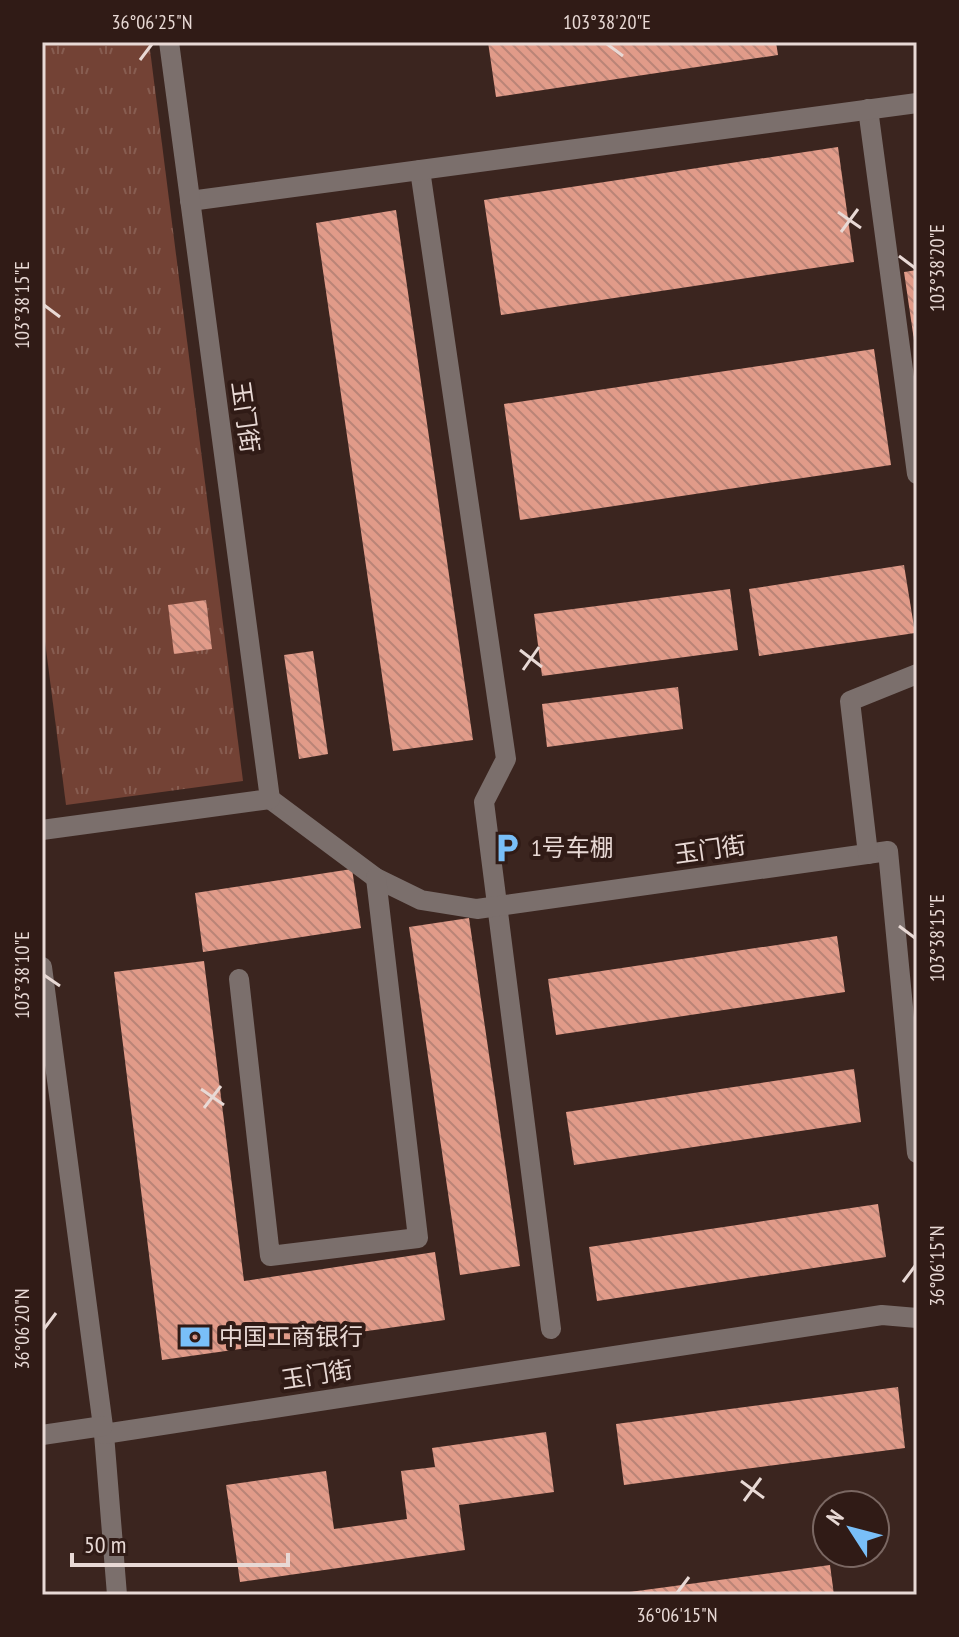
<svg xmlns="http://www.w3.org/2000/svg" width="959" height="1637" font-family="'PT Sans Narrow','Noto Sans SC',sans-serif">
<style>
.park{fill:url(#park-tufts)}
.building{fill:url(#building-back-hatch)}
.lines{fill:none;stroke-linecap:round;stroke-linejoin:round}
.minor{stroke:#7b6f6c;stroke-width:20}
.ticks{fill:none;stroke:#e8d9d5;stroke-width:3}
.labels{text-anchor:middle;stroke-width:8;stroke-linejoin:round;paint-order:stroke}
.street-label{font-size:24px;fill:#e8d9d5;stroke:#301b16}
.poi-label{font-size:24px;fill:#e8d9d5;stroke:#301b16;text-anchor:start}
.neatline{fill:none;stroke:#e8d9d5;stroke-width:3}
.ticks-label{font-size:20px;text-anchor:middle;fill:#e8d9d5}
</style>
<defs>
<pattern id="park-tufts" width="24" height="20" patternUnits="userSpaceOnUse" patternTransform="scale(2)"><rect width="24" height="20" fill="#734235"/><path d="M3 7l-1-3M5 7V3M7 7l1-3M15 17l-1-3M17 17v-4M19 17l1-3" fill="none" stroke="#875d51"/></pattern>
<pattern id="building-back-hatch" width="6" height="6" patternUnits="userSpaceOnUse" patternTransform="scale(2)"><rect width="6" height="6" fill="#e19b89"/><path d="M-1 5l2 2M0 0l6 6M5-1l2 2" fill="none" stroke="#ba8477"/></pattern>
</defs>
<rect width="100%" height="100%" fill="#3b251f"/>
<path class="park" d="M 42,42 L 149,42 L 243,781 L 66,805 L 42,618 Z"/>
<g class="building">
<path d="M 488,42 L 776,42 L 778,55 L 496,97 Z"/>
<path d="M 838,147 L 854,262 L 501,315 L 484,200 Z"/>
<path d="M 396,210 L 473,740 L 393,751 L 316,223 Z"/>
<path d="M 917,270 L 917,347 L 915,347 L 904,272 Z"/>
<path d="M 874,349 L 891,465 L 520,520 L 504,404 Z"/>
<path d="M 904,565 L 915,633 L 759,656 L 749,589 Z"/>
<path d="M 730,589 L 738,650 L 542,676 L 534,614 Z"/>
<path d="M 206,600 L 212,649 L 174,654 L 168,605 Z"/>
<path d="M 313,651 L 328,754 L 299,759 L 284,655 Z"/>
<path d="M 678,687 L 683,729 L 547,747 L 542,704 Z"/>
<path d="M 352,869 L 361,928 L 203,952 L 195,893 Z"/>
<path d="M 469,918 L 520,1266 L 460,1275 L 409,927 Z"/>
<path d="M 837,936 L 845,992 L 556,1035 L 548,979 Z"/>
<path d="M 204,961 L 244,1281 L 435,1252 L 445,1320 L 162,1360 L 114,972 Z"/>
<path d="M 854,1069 L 861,1122 L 574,1165 L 566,1112 Z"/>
<path d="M 878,1204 L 886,1257 L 597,1301 L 589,1247 Z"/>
<path d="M 898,1387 L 905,1448 L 624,1485 L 616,1424 Z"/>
<path d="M 546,1432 L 554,1492 L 459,1505 L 465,1550 L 240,1582 L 226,1485 L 326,1471 L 334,1529 L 407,1519 L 401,1471 L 435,1467 L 432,1448 Z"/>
<path d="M 830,1565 L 834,1595 L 622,1595 L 622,1593 Z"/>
</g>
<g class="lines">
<g class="minor">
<path d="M 868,109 L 917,474"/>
<path d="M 420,170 L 506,759 L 484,802 L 551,1329"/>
<path d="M 190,201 L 917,103"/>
<path d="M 270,799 L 376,878 L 421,900 L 477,909 L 888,851 L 917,1153"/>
<path d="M 42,830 L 270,799 L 169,42"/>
<path d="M 868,854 L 850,701 L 917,674"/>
<path d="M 42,967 L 104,1434 L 117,1595"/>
<path d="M 239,979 L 270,1256 L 418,1238 L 376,878"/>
<path d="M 104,1434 L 882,1315 L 917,1318"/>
<path d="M 42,1435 L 103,1426"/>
</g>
</g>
<path class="ticks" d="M 607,44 L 623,56M 140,60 L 152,44M 838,212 L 861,228M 841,232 L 858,209M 899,256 L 915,268M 44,305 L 60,317M 520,650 L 542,667M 523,670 L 539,647M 899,926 L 915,938M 44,975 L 60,986M 201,1089 L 224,1105M 204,1108 L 221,1086M 903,1282 L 915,1266M 44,1329 L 56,1313M 741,1481 L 764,1498M 744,1501 L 761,1478M 677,1593 L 689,1577"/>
<defs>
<g id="parking-bare" transform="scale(2.4)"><path d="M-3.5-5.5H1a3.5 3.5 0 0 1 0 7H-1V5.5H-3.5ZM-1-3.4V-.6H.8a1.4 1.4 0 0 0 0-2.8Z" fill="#79bff8" stroke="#301b16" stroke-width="2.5" paint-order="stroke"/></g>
<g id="bank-bare" transform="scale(2.4)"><path d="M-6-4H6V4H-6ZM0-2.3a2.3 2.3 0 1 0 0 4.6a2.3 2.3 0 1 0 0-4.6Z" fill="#79bff8" stroke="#301b16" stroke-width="2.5" paint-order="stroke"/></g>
</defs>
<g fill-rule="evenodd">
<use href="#parking-bare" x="507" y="848"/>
<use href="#bank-bare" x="195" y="1337"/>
</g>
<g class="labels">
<g class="street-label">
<text transform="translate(245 417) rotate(82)" y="8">玉门街</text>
<text transform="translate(710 850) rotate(-8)" y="8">玉门街</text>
<text transform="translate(317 1375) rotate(-9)" y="8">玉门街</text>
</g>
<g class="poi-label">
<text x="531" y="856">1号车棚</text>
<text x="219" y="1345">中国工商银行</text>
</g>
</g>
<rect width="959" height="1637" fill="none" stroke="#301b16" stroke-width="88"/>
<g transform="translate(851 1529) rotate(306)"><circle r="38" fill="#301b16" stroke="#7a6762" stroke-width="2"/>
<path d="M0-6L14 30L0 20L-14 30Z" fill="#79bff8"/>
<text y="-12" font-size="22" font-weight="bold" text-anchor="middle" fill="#e8d9d5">N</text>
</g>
<path d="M72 1553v12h216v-12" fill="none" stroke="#e8d9d5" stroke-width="4"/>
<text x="84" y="1553" font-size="24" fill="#e8d9d5" stroke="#301b16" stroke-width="6" paint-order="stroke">50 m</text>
<rect x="44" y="44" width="871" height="1549" class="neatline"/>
<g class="ticks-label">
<text x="152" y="29">36°06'25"N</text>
<text x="607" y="29">103°38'20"E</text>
<text transform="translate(937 268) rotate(-90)" y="7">103°38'20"E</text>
<text transform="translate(22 305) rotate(-90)" y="7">103°38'15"E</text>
<text transform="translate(937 938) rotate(-90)" y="7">103°38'15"E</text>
<text transform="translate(22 975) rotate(-90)" y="7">103°38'10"E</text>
<text transform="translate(937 1266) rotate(-90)" y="7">36°06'15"N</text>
<text transform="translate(22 1329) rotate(-90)" y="7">36°06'20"N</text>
<text x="677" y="1622">36°06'15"N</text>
</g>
</svg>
